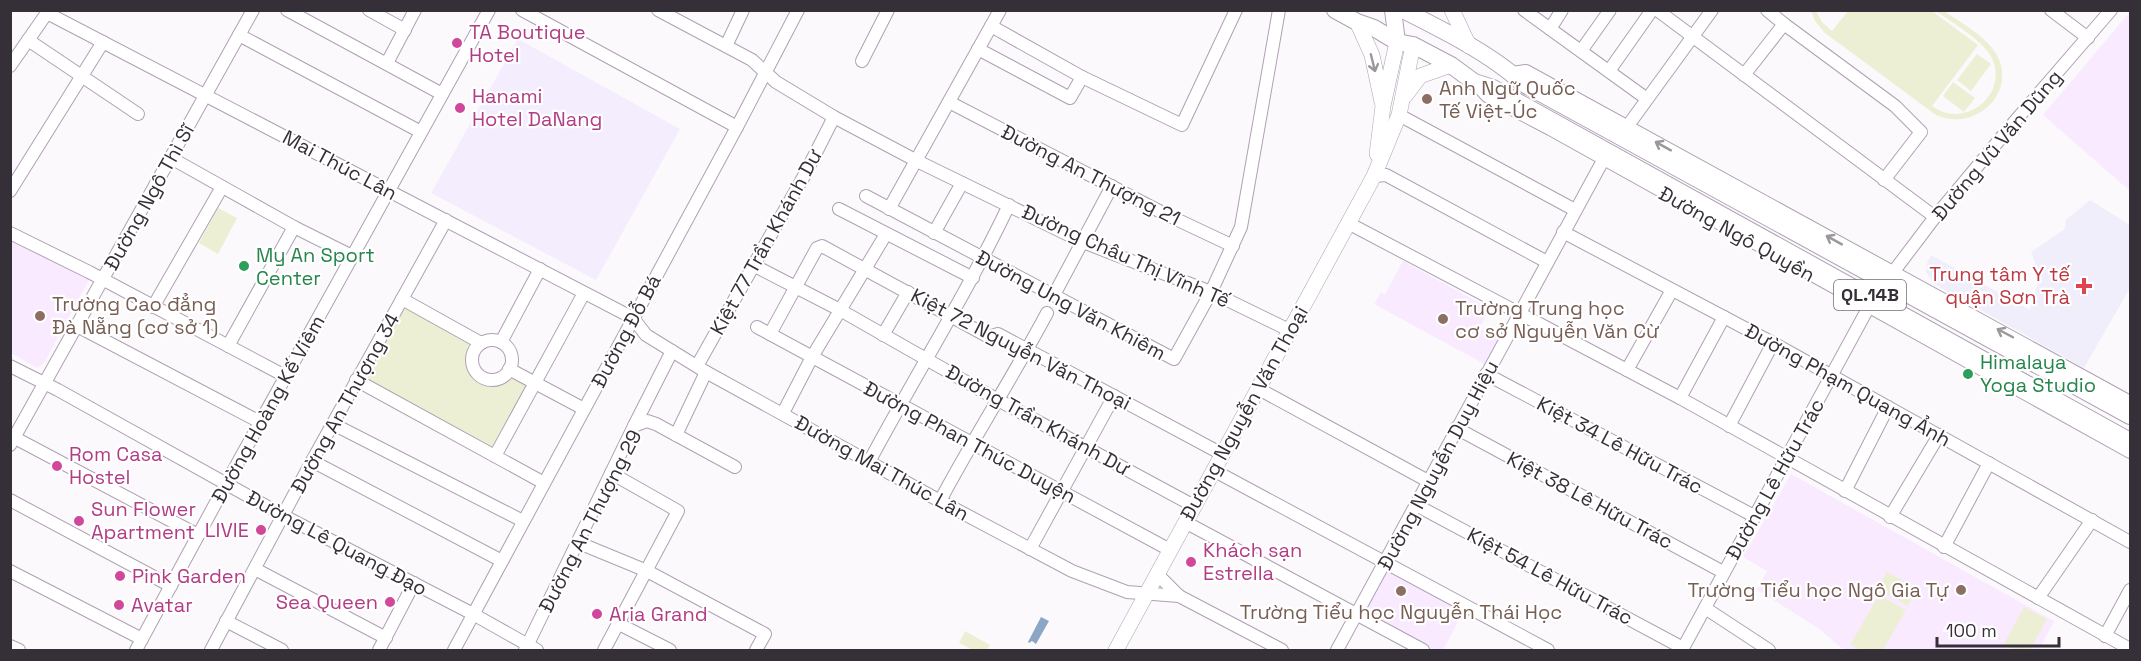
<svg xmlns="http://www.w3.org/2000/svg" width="2141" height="661" font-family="'Space Grotesk',sans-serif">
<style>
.commercial{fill:#f3edfe}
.built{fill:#f9eaff}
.medical{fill:#f1eefc}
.green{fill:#edefd4}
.water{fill:#8ba7c5}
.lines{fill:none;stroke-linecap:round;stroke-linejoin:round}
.minor-casing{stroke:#aea1b3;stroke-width:14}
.major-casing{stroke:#aea1b3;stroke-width:16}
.highway-casing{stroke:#aea1b3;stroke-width:18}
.minor{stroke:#fff;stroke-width:12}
.major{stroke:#fff;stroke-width:15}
.highway{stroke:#fff;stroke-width:16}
.oneway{stroke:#9a989b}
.hotel-dot{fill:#d1479c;stroke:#fff;stroke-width:2}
.education-dot{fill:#8d6e63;stroke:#fff;stroke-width:2}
.leisure-dot{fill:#2e9e5b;stroke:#fff;stroke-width:2}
.health-dot{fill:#e0444e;stroke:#fff;stroke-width:2}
.labels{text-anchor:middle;stroke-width:4.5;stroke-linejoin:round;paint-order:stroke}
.shield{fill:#fff;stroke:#726e73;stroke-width:1.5}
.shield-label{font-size:18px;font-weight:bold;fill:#353037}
.hotel-label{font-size:20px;fill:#b23c85;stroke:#fff;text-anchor:start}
.education-label{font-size:20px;fill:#785e54;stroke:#fff;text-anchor:start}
.street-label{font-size:20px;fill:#353037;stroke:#fff}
.leisure-label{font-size:20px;fill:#27864d;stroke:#fff;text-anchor:start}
.health-label{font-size:20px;fill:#be3a42;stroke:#fff;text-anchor:end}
</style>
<rect width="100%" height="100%" fill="#fcf9fd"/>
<path class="commercial" d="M 518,39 L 680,129 L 596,280 L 431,193 Z"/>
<g class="built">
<path d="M 2130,12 L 2130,191 L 2043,115 Z"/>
<path d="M 10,237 L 90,278 L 44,363 L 37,368 L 11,353 Z"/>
<path d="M 1403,261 L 1490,309 L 1479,328 L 1501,341 L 1488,366 L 1374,304 L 1381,292 L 1385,294 Z"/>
<path d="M 1791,474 L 2054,621 L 2039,650 L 1844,650 L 1818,628 L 1757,590 L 1767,571 L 1743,557 Z"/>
<path d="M 1386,571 L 1464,611 L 1443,650 L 1428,650 L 1363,615 Z"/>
</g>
<path class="medical" d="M 2090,200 L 2130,225 L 2130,288 L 2084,368 L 1941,288 L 1934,283 L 1926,272 L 1927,263 L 1931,255 L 2030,310 L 2040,276 L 2031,252 L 2065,229 L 2066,220 Z"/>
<g class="green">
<path d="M 1811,11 L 1816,11 L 1822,22 L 1832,31 L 1848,11 L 1932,11 L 1978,45 L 1932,106 C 1966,131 2012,92 1990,55 C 1981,39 1951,22 1936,11 L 1944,11 C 1959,21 1986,37 1995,52 C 2020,91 1976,133 1936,115 L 1825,33 L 1815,21 Z"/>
<path d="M 1977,54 L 1991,64 L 1971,91 L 1957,80 Z"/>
<path d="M 1953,82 L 1975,98 L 1964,112 L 1943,96 Z"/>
<path d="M 218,208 L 237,218 L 218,254 L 199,243 Z"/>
<path d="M 407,308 L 472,340 C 472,347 469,353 469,360 C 468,365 471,369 474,373 C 486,388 498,382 514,377 L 525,382 L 528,388 L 495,445 L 487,448 L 368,380 L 367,372 L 401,311 Z"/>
<path d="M 1887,572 L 1917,588 L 1908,606 L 1878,589 Z"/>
<path d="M 1879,595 L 1906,610 L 1883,650 L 1861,650 L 1850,645 Z"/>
<path d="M 2024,607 L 2047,619 L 2030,650 L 2015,650 L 2004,644 Z"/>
<path d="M 965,631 L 990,645 L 987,650 L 973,650 L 959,643 Z"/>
</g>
<path class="water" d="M 1041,617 L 1049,621 L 1036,644 L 1032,641 L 1029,643 L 1028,642 Z"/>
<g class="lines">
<g class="minor-casing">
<g id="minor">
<path d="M 287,10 L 442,94"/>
<path d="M 369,10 L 405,30"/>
<path d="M 522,10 L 737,127"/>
<path d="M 658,10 L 752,60 L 776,82 L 834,117 L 917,161 L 1083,242 L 1211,292 L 1289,330"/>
<path d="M 1524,10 L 1647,99"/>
<path d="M 1657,10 L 1935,217"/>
<path d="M 1767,10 L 1784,24"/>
<path d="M 2051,10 L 2088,38"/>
<path d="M 47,13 L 633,318 L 646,335 L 706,372 L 940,501 L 1072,571 L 1127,592 L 1179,596 L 1282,650"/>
<path d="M 991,26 L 1082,77 L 1182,125 L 1236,10"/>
<path d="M 1550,29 L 1562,10"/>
<path d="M 239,35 L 421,132"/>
<path d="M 28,40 L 138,114"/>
<path d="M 726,46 L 743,10"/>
<path d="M 978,49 L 1070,98 L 1082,77"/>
<path d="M 1581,51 L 1610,10"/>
<path d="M 862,61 L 888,10"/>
<path d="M 387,63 L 415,10"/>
<path d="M 10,66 L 49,10"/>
<path d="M 1609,71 L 1652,10"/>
<path d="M 1512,73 L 1526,71 L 2130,402"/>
<path d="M 1744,75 L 1784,24 L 1895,106 L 1921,132 L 1884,180"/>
<path d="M 1475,83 L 1487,96 L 1550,129 L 2130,452"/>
<path d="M 949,102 L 1161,212 L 1233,246"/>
<path d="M 1399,115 L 1575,210"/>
<path d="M 1624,131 L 1712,10"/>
<path d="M 171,158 L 294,227 L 352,256"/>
<path d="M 1374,176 L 1386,175 L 1547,262"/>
<path d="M 10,191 L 103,42"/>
<path d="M 866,196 L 1174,359 L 1211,292 L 1241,227 L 1279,10"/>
<path d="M 839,209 L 973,278"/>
<path d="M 889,209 L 1000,10"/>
<path d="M 1348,223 L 1680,398 L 2130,649"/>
<path d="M 1563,232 L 1773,343 L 2130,542"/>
<path d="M 10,233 L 89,272 L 285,376"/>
<path d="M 934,233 L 962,183"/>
<path d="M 753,265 L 840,310 L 998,400 L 1194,506"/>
<path d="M 1888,279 L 1935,217 L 2016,120 L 2111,10"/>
<path d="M 1054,295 L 1112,186"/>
<path d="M 402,299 L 481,343"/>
<path d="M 153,307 L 222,187"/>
<path d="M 77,326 L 260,422"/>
<path d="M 757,327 L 1170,550"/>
<path d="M 770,334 L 817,248 L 822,246 L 989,337 L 998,334 L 1222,454"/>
<path d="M 883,335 L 908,292"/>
<circle cx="492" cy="360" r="20"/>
<path d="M 501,342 L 540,269"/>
<path d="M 228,346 L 294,227"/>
<path d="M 10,366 L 58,390 L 284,516 L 473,614 L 537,650"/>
<path d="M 697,366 L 804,176 L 834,117"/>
<path d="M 509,369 L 584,409"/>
<path d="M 1627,370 L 1672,290"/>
<path d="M 1486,374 L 1754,516"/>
<path d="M 356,380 L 544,483"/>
<path d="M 1257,388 L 1428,481"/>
<path d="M 1680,398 L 1724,317"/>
<path d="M 783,413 L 812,357 L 886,234"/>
<path d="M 333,424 L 523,521"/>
<path d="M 634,426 L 672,351"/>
<path d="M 1729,426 L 1773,343"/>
<path d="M 1456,428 L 1723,572"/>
<path d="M 676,435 L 706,372"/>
<path d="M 15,438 L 198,535"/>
<path d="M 10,445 L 253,10"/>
<path d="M 495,456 L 584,293"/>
<path d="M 312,461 L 502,561"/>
<path d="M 869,462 C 915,376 967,293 1009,205"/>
<path d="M 1213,470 L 1548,650"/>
<path d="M 1845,491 L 1888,407"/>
<path d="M 10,500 L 171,586"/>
<path d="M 940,501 C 974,437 1013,377 1047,313"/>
<path d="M 1416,505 L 1683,648"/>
<path d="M 1890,517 L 1939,435"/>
<path d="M 1185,522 L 1423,650"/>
<path d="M 579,543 L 647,571 L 765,634 L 756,650"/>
<path d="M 1944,547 L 1989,463"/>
<path d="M 1030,549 L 1114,396"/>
<path d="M 255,569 L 386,638"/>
<path d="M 10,571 L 142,639"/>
<path d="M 1157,574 L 1179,596"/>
<path d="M 2038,598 L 2092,520"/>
<path d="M 1705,608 L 1769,650"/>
<path d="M 226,621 L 282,650"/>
<path d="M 619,624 L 670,650"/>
<path d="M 2105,636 L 2130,590"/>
<path d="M 10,646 L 19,650"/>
<path d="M 136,650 L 226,484 L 489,10"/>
<path d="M 211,650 L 312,461 L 446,220"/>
<path d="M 379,650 L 414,583"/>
<path d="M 454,650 L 737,127 L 798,10"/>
<path d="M 525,650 L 634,426 L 647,421 L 656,424 L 735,467"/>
<path d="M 604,650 L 678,511 L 611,473"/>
<path d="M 1337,650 L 1607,153"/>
<path d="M 1682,650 L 1872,301"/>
</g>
</g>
<g class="major-casing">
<g id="major">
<path d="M 1452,10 L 1469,46"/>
<path d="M 1357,22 L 1372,55 L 1382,102"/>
<path d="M 1405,96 L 1420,76 L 1451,65"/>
<path d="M 1377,154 L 1383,106 L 1397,42"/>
<path d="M 1116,650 L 1374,176 L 1399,115 L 1413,45"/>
</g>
</g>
<g class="highway-casing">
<g id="highway">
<path d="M 1335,10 L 1357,22 L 1374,28 L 1397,42 L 1413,45 L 1451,65 L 1474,82 L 1493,88 L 2130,441"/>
<path d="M 1393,10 L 1397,42"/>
<path d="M 1403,10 C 1439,28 1493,55 1522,83 L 2130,416"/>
</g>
</g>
<use href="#minor" class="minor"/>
<use href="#major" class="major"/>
<use href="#highway" class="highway"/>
</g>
<defs><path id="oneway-shaft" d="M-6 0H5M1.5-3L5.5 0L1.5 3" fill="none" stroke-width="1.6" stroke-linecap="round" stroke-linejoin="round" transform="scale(1.5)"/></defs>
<g class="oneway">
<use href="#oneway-shaft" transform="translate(1373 63) rotate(76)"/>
<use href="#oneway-shaft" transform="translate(1663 146) rotate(-151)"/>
<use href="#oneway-shaft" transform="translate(1834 240) rotate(-151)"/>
<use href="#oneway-shaft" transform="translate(2005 333) rotate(-152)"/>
</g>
<g class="hotel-dot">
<circle cx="457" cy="43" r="6"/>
<circle cx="460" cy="108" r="6"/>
<circle cx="57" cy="466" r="6"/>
<circle cx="79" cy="521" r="6"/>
<circle cx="261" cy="530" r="6"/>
<circle cx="1191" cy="562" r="6"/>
<circle cx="120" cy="576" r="6"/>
<circle cx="390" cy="602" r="6"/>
<circle cx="119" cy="605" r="6"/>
<circle cx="597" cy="614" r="6"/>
</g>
<g class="education-dot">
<circle cx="1427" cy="99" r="6"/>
<circle cx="40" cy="316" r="6"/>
<circle cx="1443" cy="319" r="6"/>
<circle cx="1961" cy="590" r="6"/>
<circle cx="1401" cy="591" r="6"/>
</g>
<g class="leisure-dot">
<circle cx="244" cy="266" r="6"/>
<circle cx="1968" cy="374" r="6"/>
</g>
<path class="health-dot" d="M2081 277h6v6h6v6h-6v6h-6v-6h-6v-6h6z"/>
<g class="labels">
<rect class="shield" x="1834" y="280" width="72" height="30" rx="4.5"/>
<g class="shield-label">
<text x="1870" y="301">QL.14B</text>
</g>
<g class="hotel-label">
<text x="469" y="39">TA Boutique<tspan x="469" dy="23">Hotel</tspan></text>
<text x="472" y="103">Hanami<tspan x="472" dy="23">Hotel DaNang</tspan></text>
<text x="69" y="461">Rom Casa<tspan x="69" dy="23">Hostel</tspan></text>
<text x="91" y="516">Sun Flower<tspan x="91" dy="23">Apartment</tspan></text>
<text x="249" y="537" text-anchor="end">LIVIE</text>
<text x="1203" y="557">Khách sạn<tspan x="1203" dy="23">Estrella</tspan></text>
<text x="132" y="583">Pink Garden</text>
<text x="378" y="609" text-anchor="end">Sea Queen</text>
<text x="131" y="612">Avatar</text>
<text x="609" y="621">Aria Grand</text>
</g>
<g class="education-label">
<text x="1439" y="95">Anh Ngữ Quốc<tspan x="1439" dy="23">Tế Việt-Úc</tspan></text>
<text x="52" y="311">Trường Cao đẳng<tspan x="52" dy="23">Đà Nẵng (cơ sở 1)</tspan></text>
<text x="1455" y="315">Trường Trung học<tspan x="1455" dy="23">cơ sở Nguyễn Văn Cừ</tspan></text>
<text x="1949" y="597" text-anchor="end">Trường Tiểu học Ngô Gia Tự</text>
<text x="1401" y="619" text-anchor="middle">Trường Tiểu học Nguyễn Thái Học</text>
</g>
<g class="street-label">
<text transform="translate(1997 145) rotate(-50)" y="7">Đường Vũ Văn Dũng</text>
<text transform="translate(340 165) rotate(28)" y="7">Mai Thúc Lân</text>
<text transform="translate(1091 175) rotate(27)" y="7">Đường An Thượng 21</text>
<text transform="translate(149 197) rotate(-61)" y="7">Đường Ngô Thì Sĩ</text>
<text transform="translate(1737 234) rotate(29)" y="7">Đường Ngô Quyền</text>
<text transform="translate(766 242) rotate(-61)" y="7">Kiệt 77 Trần Khánh Dư</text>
<text transform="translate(1126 256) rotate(24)" y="7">Đường Châu Thị Vĩnh Tế</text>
<text transform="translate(1071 305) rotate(28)" y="7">Đường Ung Văn Khiêm</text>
<text transform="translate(626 331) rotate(-62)" y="7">Đường Đỗ Bá</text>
<text transform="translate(1021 349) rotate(27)" y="7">Kiệt 72 Nguyễn Văn Thoại</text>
<text transform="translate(1848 385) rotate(29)" y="7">Đường Phạm Quang Ảnh</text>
<text transform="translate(345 403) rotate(-61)" y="7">Đường An Thượng 34</text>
<text transform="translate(268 409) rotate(-61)" y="7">Đường Hoàng Kế Viêm</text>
<text transform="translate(1244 413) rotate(-61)" y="7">Đường Nguyễn Văn Thoại</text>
<text transform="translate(1038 420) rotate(29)" y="7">Đường Trần Khánh Dư</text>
<text transform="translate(970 442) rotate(28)" y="7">Đường Phan Thúc Duyện</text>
<text transform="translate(1620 445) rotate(28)" y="7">Kiệt 34 Lê Hữu Trác</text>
<text transform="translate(1438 465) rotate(-62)" y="7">Đường Nguyễn Duy Hiệu</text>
<text transform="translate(882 468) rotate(29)" y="7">Đường Mai Thúc Lân</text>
<text transform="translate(1775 479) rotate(-61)" y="7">Đường Lê Hữu Trác</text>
<text transform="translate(1590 500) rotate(28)" y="7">Kiệt 38 Lê Hữu Trác</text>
<text transform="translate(590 521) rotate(-63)" y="7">Đường An Thượng 29</text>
<text transform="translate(337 543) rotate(28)" y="7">Đường Lê Quang Đạo</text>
<text transform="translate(1550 576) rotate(28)" y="7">Kiệt 54 Lê Hữu Trác</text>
</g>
<g class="leisure-label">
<text x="256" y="262">My An Sport<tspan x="256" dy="23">Center</tspan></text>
<text x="1980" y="369">Himalaya<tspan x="1980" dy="23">Yoga Studio</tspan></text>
</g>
<g class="health-label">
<text x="2070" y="281">Trung tâm Y tế<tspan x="2070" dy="23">quận Sơn Trà</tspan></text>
</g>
</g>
<rect width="2141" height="661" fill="none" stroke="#353037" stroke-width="24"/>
<path d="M1937 637v9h122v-9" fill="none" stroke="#353037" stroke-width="3"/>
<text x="1946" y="637" font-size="18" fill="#353037" stroke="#ffffff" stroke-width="4.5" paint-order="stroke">100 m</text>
</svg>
